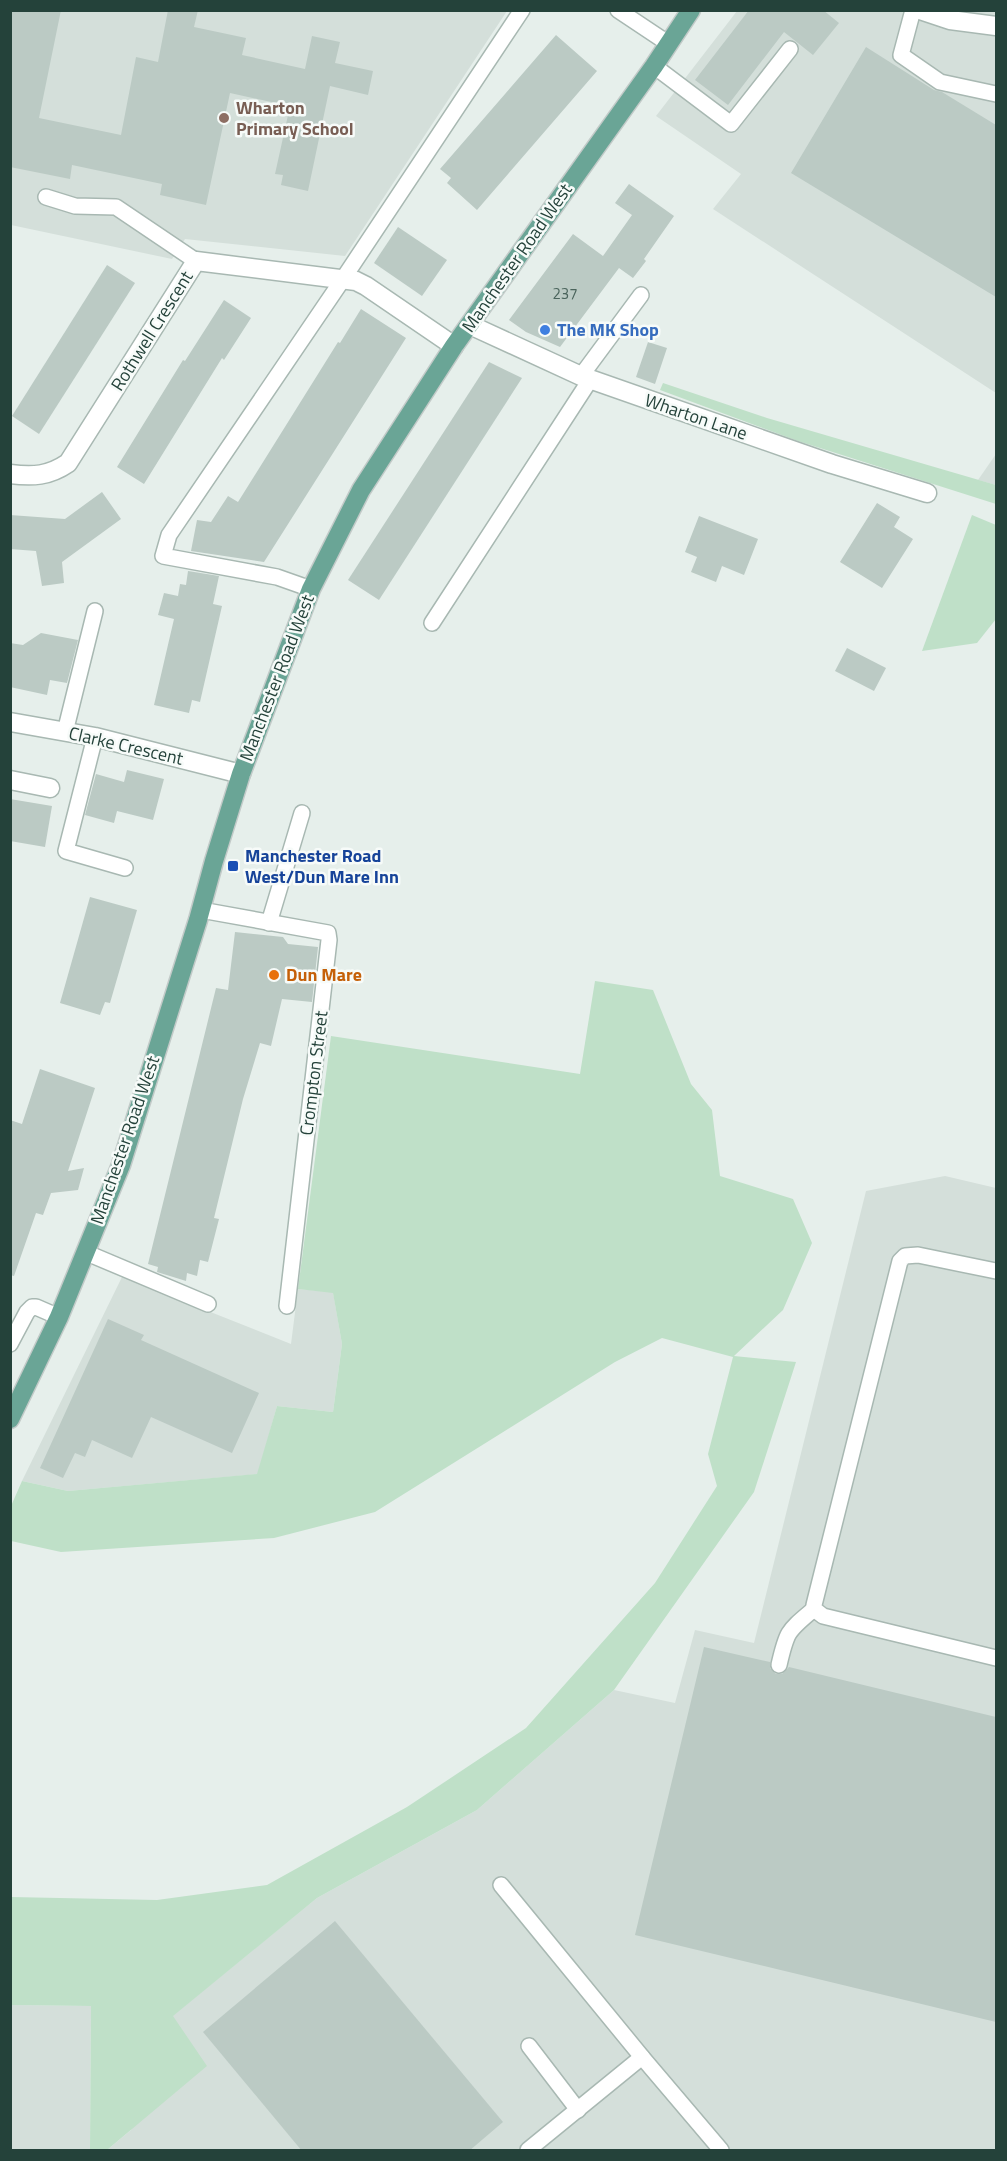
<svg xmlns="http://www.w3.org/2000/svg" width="1007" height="2161" font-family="'Titillium Web',sans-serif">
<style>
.built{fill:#d4dfda}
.green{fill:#bfe0c8}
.building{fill:#bbcac4}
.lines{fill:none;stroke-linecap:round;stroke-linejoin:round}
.lane-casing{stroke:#a8b8b2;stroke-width:18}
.street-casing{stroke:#a8b8b2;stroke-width:21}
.primary-casing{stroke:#c2cac8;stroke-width:21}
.lane{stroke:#fff;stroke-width:15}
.street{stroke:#fff;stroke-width:18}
.primary{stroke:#6aa596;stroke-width:18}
.education-dot{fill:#8d6e63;stroke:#f7fbf9;stroke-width:2}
.shop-dot{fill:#3f7fe0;stroke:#f7fbf9;stroke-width:2}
.transit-dot{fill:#1a4fb4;stroke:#f7fbf9;stroke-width:2}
.food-dot{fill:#e8710a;stroke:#f7fbf9;stroke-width:2}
.labels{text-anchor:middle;stroke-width:5;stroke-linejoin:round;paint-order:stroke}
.number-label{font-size:15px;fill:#4a645c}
.education-label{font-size:18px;font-weight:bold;fill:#785e54;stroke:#f7fbf9;text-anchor:start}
.street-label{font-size:18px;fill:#24423a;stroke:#f7fbf9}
.shop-label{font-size:18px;font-weight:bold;fill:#366cbe;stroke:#f7fbf9;text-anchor:start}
.transit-label{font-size:18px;font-weight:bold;fill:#164399;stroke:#f7fbf9;text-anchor:start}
.food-label{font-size:18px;font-weight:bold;fill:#c56008;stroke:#f7fbf9;text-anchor:start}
</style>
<rect width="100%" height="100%" fill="#e6efeb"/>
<g class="built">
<path d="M 11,11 L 507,11 L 345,256 L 185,239 L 172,259 L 11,225 Z"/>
<path d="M 737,11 L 996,11 L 996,393 L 713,209 L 741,174 L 656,116 Z"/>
<path d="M 996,454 L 996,485 L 978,480 Z"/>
<path d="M 945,1176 L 996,1188 L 996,2150 L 107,2150 L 131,2130 L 172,2016 L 317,1898 L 477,1810 L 614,1690 L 675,1703 L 695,1630 L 754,1643 L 866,1191 Z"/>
<path d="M 122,1277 L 291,1344 L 298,1289 L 333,1292 L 342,1344 L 333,1412 L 277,1406 L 258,1474 L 68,1491 L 22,1481 Z"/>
<path d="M 11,2005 L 91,2006 L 90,2150 L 11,2150 Z"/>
</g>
<g class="green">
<path d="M 663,383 L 767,418 L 996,485 L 996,504 L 798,441 L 660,390 Z"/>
<path d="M 972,515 L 996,525 L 996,619 L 977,643 L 922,651 Z"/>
<path d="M 595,981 L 653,990 L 691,1084 L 712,1110 L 720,1176 L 793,1199 L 812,1243 L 783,1310 L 734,1356 L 796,1362 L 754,1492 L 614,1690 L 477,1810 L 317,1898 L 173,2016 L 207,2066 L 107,2150 L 90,2150 L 91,2006 L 11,2005 L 11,1897 L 157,1900 L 267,1885 L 407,1807 L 526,1728 L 655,1583 L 717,1486 L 708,1454 L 733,1357 L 662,1338 L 615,1362 L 375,1512 L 274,1538 L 61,1552 L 11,1541 L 11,1506 L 22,1481 L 68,1491 L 257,1474 L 277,1406 L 333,1412 L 342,1344 L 333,1293 L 298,1289 L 331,1036 L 580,1074 Z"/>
</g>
<g class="building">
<path d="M 10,10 L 61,10 L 39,118 L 121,135 L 136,57 L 158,62 L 168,10 L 198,10 L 194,27 L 246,38 L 242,55 L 305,69 L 312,36 L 340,42 L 335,63 L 373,71 L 368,95 L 330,86 L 308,191 L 281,185 L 283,175 L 275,174 L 290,106 L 230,93 L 206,205 L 160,195 L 162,184 L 72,165 L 70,179 L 10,167 Z"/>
<path d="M 749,10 L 823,10 L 839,23 L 813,55 L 784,32 L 728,105 L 695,80 Z"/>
<path d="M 556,35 L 597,71 L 477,210 L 447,183 L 451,178 L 440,169 Z"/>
<path d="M 866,47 L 934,90 L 942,92 L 996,125 L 996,297 L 791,173 Z"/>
<path d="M 629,184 L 674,216 L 644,259 L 646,261 L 633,278 L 619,268 L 560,347 L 526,332 L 509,320 L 573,234 L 603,256 L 632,215 L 615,203 Z"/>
<path d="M 398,227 L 447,260 L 422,296 L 374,263 Z"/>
<path d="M 107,265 L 135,283 L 39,434 L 12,416 Z"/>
<path d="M 224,300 L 251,318 L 224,360 L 222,358 L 144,484 L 117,467 L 183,360 L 185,361 Z"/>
<path d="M 361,309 L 406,338 L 264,562 L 191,551 L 197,520 L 211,522 L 228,496 L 238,502 L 338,342 L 340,343 Z"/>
<path d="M 648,342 L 667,348 L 655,384 L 636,377 Z"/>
<path d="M 489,362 L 522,378 L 379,600 L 348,580 Z"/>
<path d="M 102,492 L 121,519 L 62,562 L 64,583 L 42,586 L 36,551 L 10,549 L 10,515 L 65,519 Z"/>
<path d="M 877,503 L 900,517 L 894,527 L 913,539 L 882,588 L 840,562 Z"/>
<path d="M 699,516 L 758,539 L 744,575 L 722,566 L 716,582 L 691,572 L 697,557 L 685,552 Z"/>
<path d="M 188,571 L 219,576 L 213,604 L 222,606 L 200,702 L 192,700 L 189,713 L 154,705 L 174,619 L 158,615 L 164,593 L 178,596 L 180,584 L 186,585 Z"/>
<path d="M 41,633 L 78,640 L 67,683 L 50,680 L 47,695 L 10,687 L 10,643 L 23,645 Z"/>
<path d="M 847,648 L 886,668 L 874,691 L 835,671 Z"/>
<path d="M 127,770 L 164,779 L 153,820 L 117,811 L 114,823 L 85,815 L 96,774 L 124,782 Z"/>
<path d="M 10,799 L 52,806 L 45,847 L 10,841 Z"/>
<path d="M 90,897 L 137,910 L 110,1003 L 105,1002 L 100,1015 L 60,1003 Z"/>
<path d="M 235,932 L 283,937 L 288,944 L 318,947 L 312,1002 L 282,999 L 271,1046 L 260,1043 L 243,1099 L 214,1218 L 219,1219 L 208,1262 L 200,1260 L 197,1276 L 187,1273 L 186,1281 L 157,1272 L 158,1267 L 148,1264 L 216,988 L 228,990 Z"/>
<path d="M 40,1069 L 95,1088 L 68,1171 L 84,1168 L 78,1190 L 51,1193 L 43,1215 L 36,1213 L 14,1276 L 10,1275 L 10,1120 L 22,1124 Z"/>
<path d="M 108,1319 L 144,1335 L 141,1340 L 259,1393 L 232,1453 L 151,1417 L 132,1458 L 92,1440 L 85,1457 L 75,1453 L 63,1478 L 40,1468 Z"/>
<path d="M 704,1647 L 770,1662 L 770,1668 L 776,1674 L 782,1674 L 789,1667 L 996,1717 L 996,2022 L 635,1935 Z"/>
<path d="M 335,1921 L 503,2122 L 469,2151 L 302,2151 L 203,2032 Z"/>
</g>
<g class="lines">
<g class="lane-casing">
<g id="lane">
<path d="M 618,10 L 669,44"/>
<path d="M 913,10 L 901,55 L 940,82 L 996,94"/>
<path d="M 654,66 L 731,124 L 790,49"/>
<path d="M 46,197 L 75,206 L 116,207 L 196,261"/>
<path d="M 581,376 L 641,295"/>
<path d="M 311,589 L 277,577 L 163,556 L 169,535 L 343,279 L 522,10"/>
<path d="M 432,623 L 590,380"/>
<path d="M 65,732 L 95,611"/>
<path d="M 95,737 L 66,851 L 125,868"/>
<path d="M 201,910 L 328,933 L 329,940 L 287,1306"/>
<path d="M 269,923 L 302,813"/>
<path d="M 87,1253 L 208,1304"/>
<path d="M 996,1271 L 918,1255 L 905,1256 L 900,1261 L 814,1605 L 814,1609 L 823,1616 L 996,1658"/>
<path d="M 10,1344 L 27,1312 L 32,1307 L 36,1307 L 59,1317"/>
<path d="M 779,1665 C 787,1630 788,1631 814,1609"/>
<path d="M 501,1885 L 642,2057"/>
<path d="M 529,2046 L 578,2110"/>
<path d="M 528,2150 L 642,2057 L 721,2150"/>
</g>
</g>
<g class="street-casing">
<g id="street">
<path d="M 920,10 L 950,20 L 996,26"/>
<path d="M 470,325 L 581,376 L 832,464 L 927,493"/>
<path d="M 10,474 C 33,477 49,476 68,463 L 196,261 L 356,281 L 366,286 L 454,346"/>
<path d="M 10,722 L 95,737 L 241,774"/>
<path d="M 10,780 L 50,788"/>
</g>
</g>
<g class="primary-casing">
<path id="primary" d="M 10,1419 L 59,1317 L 121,1165 L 198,920 L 214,861 L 241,774 L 311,589 L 361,490 L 454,346 L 654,66 L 691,10"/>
</g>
<use href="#lane" class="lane"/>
<use href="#street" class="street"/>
<use href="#primary" class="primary"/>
</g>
<circle class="education-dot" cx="224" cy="118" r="6"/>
<circle class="shop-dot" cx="545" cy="330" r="6"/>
<rect class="transit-dot" x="227" y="860" width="12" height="12" rx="3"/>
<circle class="food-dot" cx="274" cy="975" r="6"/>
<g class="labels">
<g class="number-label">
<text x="565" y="299">237</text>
</g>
<g class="education-label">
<text x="236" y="114">Wharton<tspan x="236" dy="21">Primary School</tspan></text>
</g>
<g class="street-label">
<text transform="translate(517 258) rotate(-55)" y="6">Manchester Road West</text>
<text transform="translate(152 331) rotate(-58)" y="6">Rothwell Crescent</text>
<text transform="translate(696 417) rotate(19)" y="6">Wharton Lane</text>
<text transform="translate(277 678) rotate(-69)" y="6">Manchester Road West</text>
<text transform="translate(126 746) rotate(13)" y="6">Clarke Crescent</text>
<text transform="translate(314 1073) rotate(-83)" y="6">Crompton Street</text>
<text transform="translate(125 1140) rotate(-71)" y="6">Manchester Road West</text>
</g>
<g class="shop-label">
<text x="557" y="336">The MK Shop</text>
</g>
<g class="transit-label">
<text x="245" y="862">Manchester Road<tspan x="245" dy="21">West/Dun Mare Inn</tspan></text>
</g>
<g class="food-label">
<text x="286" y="981">Dun Mare</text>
</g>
</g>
<rect width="1007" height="2161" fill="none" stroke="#24423a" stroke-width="24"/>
</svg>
